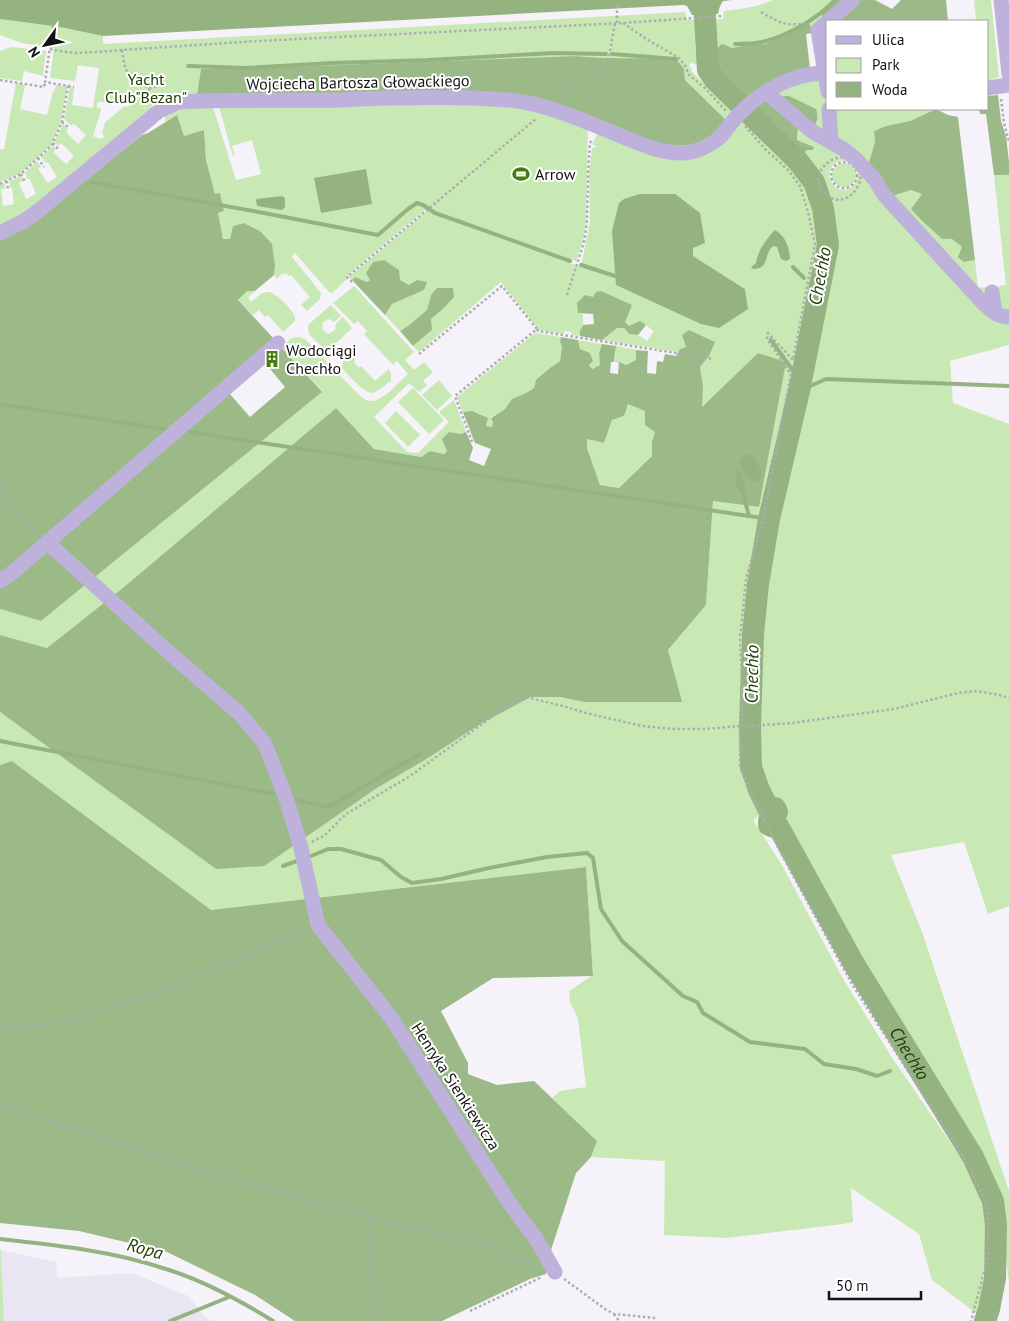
<svg xmlns="http://www.w3.org/2000/svg" width="1009" height="1321" font-family="'PT Sans',sans-serif">
<style>
.built{fill:#e9e5f3}
.green{fill:#c9e9b4;fill-rule:evenodd}
.forest{fill:#9cba87;fill-rule:evenodd}
.water{fill:#95b380}
.lines{fill:none;stroke-linecap:round;stroke-linejoin:round}
.stream{stroke:#95b380;stroke-width:4}
.river{stroke:#95b380;stroke-width:22}
.path{stroke:#aeacb2;stroke-width:2.5;stroke-dasharray:2.5 2.5;stroke-linecap:butt}
.minor{stroke:#beb1dc;stroke-width:15}
.labels{text-anchor:middle;stroke-width:4;stroke-linejoin:round;paint-order:stroke}
.park-label{font-size:16px;fill:#203c04;stroke:#fff}
.street-label{font-size:16px;fill:#131215;stroke:#fff}
.poi-label{font-size:16px;fill:#131215;stroke:#fff;text-anchor:start}
.water-label{font-size:18px;font-style:italic;fill:#223e06;stroke:#fff}
</style>
<rect width="100%" height="100%" fill="#f5f2fa"/>
<path class="built" d="M 1,1250 L 56,1262 L 57,1278 L 132,1273 L 188,1296 L 206,1318 L 215,1321 L 4,1321 Z"/>
<g class="green">
<path d="M 773,0 L 838,0 L 813,33 L 809,22 L 765,44 L 749,45 L 716,51 L 717,43 L 711,20 L 723,19 L 724,11 C 741,9 758,7 773,0 Z"/>
<path d="M 974,0 L 991,0 L 999,77 L 994,79 L 988,80 L 988,21 L 976,21 Z"/>
<path d="M 685,12 L 687,20 L 699,20 L 701,28 L 695,44 L 699,62 L 696,65 L 692,62 L 689,65 L 692,69 L 691,71 L 735,111 L 727,121 L 685,80 L 684,69 L 604,58 L 574,56 L 234,69 L 201,69 L 197,94 C 181,95 164,96 151,106 L 155,109 L 44,201 L 0,227 L 0,185 L 5,183 L 5,189 L 1,189 L 3,206 L 14,204 L 12,188 L 10,188 L 10,181 L 21,176 L 23,181 L 19,183 L 26,199 L 36,194 L 30,179 L 27,179 L 25,173 L 37,161 L 41,166 L 38,169 L 48,183 L 57,177 L 48,162 L 46,163 L 41,157 L 53,146 L 56,149 L 53,152 L 66,164 L 74,156 L 61,143 L 58,146 L 55,142 L 63,124 L 68,129 L 66,132 L 78,144 L 86,135 L 74,124 L 71,126 L 64,119 L 70,87 L 74,88 L 72,105 L 93,108 L 99,68 L 78,65 L 75,81 L 50,78 L 54,48 L 22,43 L 0,35 L 0,19 L 60,27 L 103,36 L 103,44 ZM 112,99 L 130,99 L 130,106 L 124,107 L 105,122 L 102,134 L 105,137 L 100,139 L 93,136 L 100,114 L 101,108 L 97,108 L 97,102 L 112,102 Z"/>
<path d="M 11,47 L 46,51 L 43,76 L 24,71 L 22,81 L 0,78 L 0,51 Z"/>
<path d="M 823,79 L 829,132 L 813,128 L 816,123 L 817,115 L 780,100 L 778,90 L 794,83 Z"/>
<path d="M 16,83 L 25,85 L 20,109 L 47,115 L 53,92 L 54,92 L 56,85 L 67,87 L 61,121 L 51,145 L 20,174 L 0,182 L 0,149 L 4,149 Z"/>
<path d="M 436,102 L 525,107 L 588,127 L 586,223 L 583,241 L 576,261 L 426,209 L 345,277 L 347,279 L 332,293 L 329,292 L 295,253 L 292,257 L 321,293 L 320,299 L 307,311 L 301,305 L 310,297 L 291,275 L 289,276 L 286,273 L 284,275 L 283,273 L 277,279 L 274,275 L 275,266 L 260,231 L 244,223 L 233,226 L 230,239 L 223,239 L 218,213 L 224,211 L 220,193 L 215,195 L 206,160 L 204,131 L 184,137 L 177,115 L 165,122 L 165,114 L 180,108 L 213,107 L 236,180 L 261,174 L 252,140 L 232,146 L 235,155 L 233,156 L 219,107 Z"/>
<path d="M 832,109 C 840,109 856,111 862,109 L 936,109 L 910,121 L 886,126 L 874,131 L 875,142 L 868,165 L 836,140 Z"/>
<path d="M 741,119 L 769,147 L 773,143 C 782,152 794,159 802,170 C 818,192 826,224 824,252 L 752,594 L 748,626 L 747,667 L 747,766 L 752,785 L 765,812 L 753,820 L 783,867 L 842,977 L 891,1056 L 961,1158 L 988,1215 L 980,1316 L 932,1280 L 919,1234 L 851,1188 L 853,1222 L 843,1224 L 726,1238 L 664,1235 L 665,1161 L 591,1157 L 597,1141 L 552,1098 L 560,1091 L 586,1087 L 578,1019 L 570,1002 L 569,991 L 593,975 L 586,867 L 211,910 L 12,761 L 0,765 L 0,712 L 216,869 L 306,837 L 377,788 L 425,760 L 482,723 L 531,697 L 560,697 L 584,702 L 681,702 L 668,650 L 706,605 L 713,501 L 759,507 L 752,359 L 701,408 L 703,386 L 700,367 L 709,356 L 686,347 L 680,349 L 678,352 L 602,340 L 617,328 L 624,328 L 629,334 L 638,335 L 647,341 L 654,331 L 640,321 L 629,326 L 593,297 L 578,313 L 583,314 L 583,325 L 580,331 L 580,336 L 572,335 L 571,332 L 564,331 L 564,334 L 539,330 L 501,282 L 419,352 L 413,346 L 431,330 L 431,319 L 444,308 L 454,297 L 431,295 L 427,310 L 408,326 L 400,331 L 385,315 L 392,304 L 424,290 L 417,280 L 410,285 L 399,280 L 370,280 L 367,282 L 355,277 L 352,280 L 349,277 L 428,210 L 435,215 L 581,267 L 590,221 L 589,175 L 592,148 L 597,147 L 592,144 L 599,131 L 665,156 ZM 612,231 L 693,248 L 693,256 L 745,289 Z"/>
<path d="M 799,124 L 847,160 C 836,160 830,165 829,176 C 834,197 860,193 858,171 L 1009,321 L 1009,345 L 950,361 L 953,403 L 1009,424 L 1009,906 L 988,914 L 964,842 L 891,855 L 922,932 L 1009,1191 L 1009,1282 L 1002,1228 L 996,1192 L 975,1151 L 866,974 L 802,862 L 761,789 L 754,765 L 754,719 L 759,615 L 775,526 L 831,255 C 831,212 826,192 800,157 L 807,150 L 814,147 L 797,140 L 797,135 Z"/>
<circle cx="844" cy="175" r="12"/>
<path d="M 994,175 L 1009,175 L 1009,315 L 1000,312 L 997,289 L 999,286 L 1006,285 Z"/>
<path d="M 911,190 L 922,194 L 911,209 L 921,220 L 942,239 L 952,239 L 962,247 L 964,262 L 975,260 L 978,288 L 985,287 L 987,290 L 991,305 L 889,197 Z"/>
<path d="M 354,286 L 414,352 L 405,360 L 414,370 L 424,362 L 433,372 L 423,381 L 427,385 L 419,392 L 409,383 L 374,417 L 407,452 L 418,453 L 449,422 L 439,412 L 454,400 L 466,432 L 461,434 L 444,454 L 430,451 L 421,457 L 374,449 L 336,408 L 124,587 L 47,648 L 0,635 L 0,609 L 41,621 L 322,392 L 281,347 C 291,339 294,333 306,340 L 360,396 C 364,399 367,401 372,401 C 384,400 399,382 408,374 L 397,361 L 393,365 L 364,334 L 367,331 L 358,321 L 354,324 L 333,303 Z"/>
<path d="M 251,290 L 255,291 L 248,298 L 251,302 C 256,298 262,291 269,292 C 275,292 294,311 295,317 C 295,319 295,320 295,321 L 283,332 L 268,315 L 265,317 L 259,310 L 253,315 L 238,300 L 247,291 Z"/>
<path d="M 331,305 L 341,316 L 334,322 L 329,319 L 323,322 L 322,329 L 328,334 L 335,330 L 336,324 L 343,317 L 352,328 L 334,345 L 325,348 L 322,347 L 309,334 L 308,325 Z"/>
<path d="M 535,333 L 561,337 L 560,341 L 562,347 L 560,361 L 550,368 L 534,388 L 526,393 L 512,399 L 505,409 L 491,417 L 493,422 L 492,427 L 486,427 L 487,418 L 463,412 L 475,443 L 474,442 L 457,397 Z"/>
<path d="M 578,340 L 602,344 L 599,353 L 600,365 L 592,369 L 580,349 Z"/>
<path d="M 616,346 L 637,350 L 636,350 L 637,360 L 626,365 L 615,362 Z"/>
<path d="M 350,354 L 355,360 L 354,362 L 359,368 L 361,366 L 375,381 L 389,369 L 391,374 L 391,381 L 374,393 C 363,393 349,376 342,368 L 343,361 Z"/>
<path d="M 439,380 L 452,396 L 437,410 L 422,395 Z"/>
<path d="M 413,388 L 444,420 L 429,434 L 398,402 Z"/>
<path d="M 628,403 L 645,411 L 655,432 L 652,441 L 652,456 L 619,488 L 600,485 L 587,448 L 587,439 L 604,443 L 612,420 L 624,416 Z"/>
<path d="M 396,411 L 420,435 L 408,447 L 385,423 Z"/>
<path d="M 0,1250 L 1,1250 L 4,1321 L 0,1321 Z"/>
</g>
<g class="forest">
<path d="M 838,0 L 875,0 L 892,9 L 901,0 L 946,0 L 948,21 L 828,21 L 828,66 L 823,31 L 822,13 Z"/>
<path d="M 809,22 L 813,33 L 806,34 L 810,69 L 745,102 C 739,96 732,89 726,82 C 718,74 710,51 722,44 L 728,46 L 731,48 L 749,45 L 765,44 Z"/>
<path d="M 574,56 L 604,58 L 676,59 L 684,69 L 685,80 L 727,121 L 716,134 L 693,145 L 672,146 L 649,141 L 551,103 L 259,97 L 197,94 L 201,69 L 234,69 Z"/>
<path d="M 998,95 L 1001,121 L 1006,136 L 1009,162 L 1009,175 L 994,175 L 986,114 L 980,114 L 979,109 L 988,109 L 988,96 Z"/>
<path d="M 783,96 L 789,96 L 816,109 C 818,116 818,122 813,128 L 780,100 Z"/>
<path d="M 763,99 L 799,124 L 797,135 L 797,140 L 814,147 L 813,150 L 807,150 L 800,157 L 780,138 L 783,135 L 782,130 L 754,105 Z"/>
<path d="M 936,109 L 948,115 L 958,117 L 975,260 L 964,262 L 958,257 L 962,247 L 952,239 L 942,239 L 921,220 L 911,209 L 922,194 L 911,190 L 889,197 L 868,165 L 875,142 L 874,131 L 886,126 L 910,121 Z"/>
<path d="M 177,115 L 184,136 L 204,130 L 206,160 L 215,194 L 220,193 L 224,211 L 218,213 L 223,239 L 230,239 L 233,226 L 244,223 L 260,231 L 272,244 L 275,266 L 274,275 L 255,291 L 247,291 L 238,300 L 276,341 L 223,386 L 250,417 L 285,387 L 266,364 L 268,363 L 270,366 L 279,358 L 273,352 L 280,346 L 322,392 L 41,621 L 0,609 L 0,238 L 88,178 L 142,135 L 148,133 Z"/>
<path d="M 384,260 L 399,270 L 400,280 L 409,285 L 417,280 L 427,282 L 424,290 L 392,304 L 385,315 L 352,280 L 355,277 L 367,282 L 370,280 L 366,273 L 373,262 Z"/>
<path d="M 437,288 L 453,288 L 454,297 L 444,308 L 431,319 L 432,330 L 413,346 L 400,331 L 408,326 L 427,310 L 431,295 Z"/>
<path d="M 601,291 L 632,305 L 625,322 L 629,326 L 640,321 L 646,325 L 638,335 L 629,334 L 624,328 L 617,328 L 602,340 L 580,336 L 580,331 L 583,325 L 594,324 L 593,314 L 578,313 L 577,303 L 585,295 L 593,297 L 596,292 Z"/>
<path d="M 689,330 L 715,342 L 709,356 L 700,367 L 703,386 L 702,407 L 758,353 L 786,362 L 759,507 L 713,501 L 706,605 L 668,650 L 682,702 L 584,702 L 560,697 L 531,697 L 482,723 L 425,760 L 377,788 L 264,866 L 216,869 L 0,712 L 0,635 L 47,648 L 124,587 L 336,408 L 374,449 L 421,457 L 430,451 L 444,454 L 447,451 L 442,439 L 449,432 L 461,434 L 466,432 L 473,448 L 469,460 L 484,466 L 491,449 L 475,443 L 463,412 L 472,411 L 488,418 L 486,426 L 492,427 L 493,422 L 491,418 L 505,409 L 512,399 L 526,393 L 534,388 L 536,380 L 550,368 L 560,361 L 562,347 L 560,341 L 561,337 L 578,340 L 580,349 L 590,353 L 593,361 L 589,365 L 592,369 L 600,365 L 599,353 L 602,344 L 616,346 L 614,362 L 611,362 L 610,373 L 618,374 L 619,362 L 626,365 L 636,360 L 636,350 L 637,350 L 648,351 L 647,373 L 656,374 L 657,361 L 663,362 L 665,354 L 676,356 L 680,349 L 686,347 L 682,335 ZM 628,404 L 645,411 L 645,425 L 655,432 L 652,441 L 652,456 L 619,488 L 600,485 L 587,448 L 587,439 L 604,443 L 612,420 L 624,416 Z"/>
<path d="M 12,761 L 211,910 L 586,867 L 593,976 L 493,978 L 441,1011 L 468,1063 L 468,1074 L 497,1085 L 534,1081 L 597,1141 L 591,1157 L 576,1173 L 551,1250 L 546,1274 L 530,1279 L 442,1321 L 295,1321 L 255,1295 L 167,1252 L 79,1231 L 0,1223 L 0,765 Z"/>
</g>
<g class="water">
<path d="M 0,0 L 732,0 L 723,1 L 720,6 L 718,14 L 692,15 L 687,6 L 683,5 L 103,36 L 60,27 L 0,19 Z"/>
<path d="M 366,169 L 372,204 L 321,213 L 314,178 Z"/>
<path d="M 640,194 L 675,194 L 700,213 L 705,243 L 693,248 L 693,256 L 745,289 L 748,309 L 719,328 L 701,324 L 616,285 L 612,231 L 619,203 L 624,199 Z"/>
<path d="M 282,196 L 285,198 L 285,207 L 282,210 L 257,206 L 256,200 L 257,199 Z"/>
<path d="M 775,230 C 786,237 789,246 790,259 L 786,261 L 781,259 L 777,247 L 773,246 C 763,255 770,269 753,269 L 751,267 L 756,263 C 758,251 766,239 775,230 Z"/>
<path d="M 747,454 L 755,457 L 762,474 L 759,481 L 753,482 C 746,476 742,470 739,461 L 741,458 Z"/>
<path d="M 738,471 L 741,472 L 746,489 L 743,494 C 736,489 732,477 738,471 Z"/>
</g>
<g class="lines">
<g class="stream">
<path d="M 735,44 C 744,44 753,44 762,42 C 787,36 817,19 835,0"/>
<path d="M 612,54 L 676,59"/>
<path d="M 188,66 L 246,68 L 332,63 L 428,60 L 554,53 L 606,54"/>
<path d="M 91,182 L 264,213 L 378,235 L 408,209 L 417,203 L 423,205 L 435,213 L 570,261"/>
<path d="M 581,265 L 615,276"/>
<path d="M 793,267 L 804,278"/>
<path d="M 811,284 L 819,290"/>
<path d="M 771,340 L 801,382"/>
<path d="M 799,391 L 826,379 L 1009,386"/>
<path d="M 0,404 L 164,429"/>
<path d="M 189,432 L 769,519"/>
<path d="M 743,494 L 749,516"/>
<path d="M 0,741 L 274,794"/>
<path d="M 296,800 L 328,807 L 420,754"/>
<path d="M 311,856 L 328,849 L 341,849 L 381,860 L 401,877 L 412,883 L 441,879 L 489,868 L 547,857 L 587,853 L 593,858 L 601,909 L 622,941 L 683,996 L 697,1002 L 703,1013 L 750,1042 L 805,1049 L 824,1064 L 856,1069 L 877,1076 L 890,1071"/>
<path d="M 283,866 L 297,861"/>
<path d="M 920,1083 L 927,1083"/>
<path d="M 0,1239 C 56,1245 112,1251 166,1269 C 202,1280 241,1301 273,1321"/>
<path d="M 170,1321 L 229,1297"/>
</g>
<path class="river" id="s1" d="M 704,0 L 708,70 L 715,80 L 797,160 L 814,182 L 823,208 L 828,245 L 799,391 L 769,519 L 758,584 L 753,634 L 750,726 L 751,767 L 759,790 L 769,810 L 775,808 L 777,812 L 775,816 L 769,821 L 769,825 L 774,827 L 778,826 L 854,964 L 973,1157 L 993,1201 L 996,1225 L 995,1278 L 989,1309 L 985,1321"/>
<g class="path">
<path d="M 761,12 C 778,22 786,27 806,23"/>
<path d="M 617,23 L 617,4"/>
<path d="M 623,23 L 648,40 L 679,58 L 686,67 L 688,74 L 704,87 L 726,111"/>
<path d="M 53,26 L 45,82 L 74,87"/>
<path d="M 50,49 L 59,51 L 77,53 L 96,52 L 122,50 L 257,41 L 623,23 L 723,16"/>
<path d="M 122,50 L 124,63 L 126,70 L 149,88 L 149,101"/>
<path d="M 0,80 L 44,87 L 45,82"/>
<path d="M 149,88 L 163,85"/>
<path d="M 560,98 L 609,57 L 615,23"/>
<path d="M 1001,99 L 1004,123 L 1009,142"/>
<path d="M 62,122 L 69,128"/>
<path d="M 745,126 L 765,149 L 788,170 L 800,186 L 808,212 L 815,244 L 793,360 L 768,333 L 767,339 L 791,374 L 763,518 L 746,579 L 740,638 L 742,684 L 742,719 L 740,726 L 740,766 L 752,796 L 782,855 L 852,984 L 969,1166 L 988,1207 L 988,1257 L 971,1321"/>
<path d="M 53,143 L 58,149"/>
<path d="M 842,157 C 881,163 851,217 825,194 C 809,179 824,159 842,157 Z"/>
<path d="M 38,158 L 44,167"/>
<circle cx="844" cy="175" r="13"/>
<path d="M 21,174 L 25,182"/>
<path d="M 7,181 L 8,190"/>
<path d="M 0,184 L 21,174 L 52,145 L 62,122 L 68,86"/>
<path d="M 352,282 L 347,277 L 537,118"/>
<path d="M 567,295 L 584,242 L 587,222 L 588,174 L 590,143 L 592,139"/>
<path d="M 419,354 L 502,286 L 537,329"/>
<path d="M 472,442 L 455,396 L 537,329 L 538,331 L 713,359"/>
<path d="M 0,485 L 12,506 L 23,522 L 38,535"/>
<path d="M 312,842 L 325,835 L 346,814 L 410,776 L 511,703 L 525,697 L 563,706 L 586,713 L 642,726 L 674,729 L 705,729 L 740,726 L 750,726 L 792,723 L 894,709 L 958,693 L 977,691 L 999,695 L 1009,698"/>
<path d="M 0,1029 L 53,1024 L 165,990 L 306,930"/>
<path d="M 0,1106 L 239,1181 L 369,1217 L 483,1244 L 516,1259 L 537,1266"/>
<path d="M 369,1217 L 374,1316 L 371,1321"/>
<path d="M 564,1279 L 605,1309 L 614,1314 L 656,1318"/>
<path d="M 470,1311 L 542,1277"/>
<path d="M 614,1314 L 619,1321"/>
</g>
<g class="minor">
<path d="M 1001,0 L 1009,74"/>
<path d="M 988,88 L 1009,85"/>
<path d="M 766,92 L 813,132 L 845,150 L 857,160 L 875,180 L 884,195 L 983,303 C 991,310 998,317 1009,317"/>
<path d="M 828,92 L 818,30 L 853,0"/>
<path d="M 829,109 L 831,142"/>
<path d="M 0,233 L 24,221 L 37,212 L 159,111 L 179,102 C 233,99 287,101 341,100 C 385,98 429,97 474,98 C 490,99 507,99 523,102 C 549,106 583,120 609,131 C 632,140 658,154 684,153 C 697,152 712,145 721,136 C 727,129 732,122 738,115 C 761,91 794,72 828,73"/>
<path d="M 992,292 L 995,313"/>
<path d="M 47,542 L 165,649 L 240,714 L 265,744 L 287,801 L 301,848 L 318,925 L 392,1019 L 510,1204 L 537,1240 L 555,1272"/>
<path d="M 0,581 L 13,572 L 278,343"/>
</g>
</g>
<defs>
<g id="stadium-bare" transform="scale(1.35)"><path d="M0-5a6.5 5 0 1 0 0 10a6.5 5 0 1 0 0-10ZM-3.5-1.8h7v3.6h-7Z" fill="#487d10" stroke="#fff" stroke-width="2.5" paint-order="stroke"/></g>
<g id="building-bare" transform="scale(1.35)"><path d="M-4-6H4V6H1V3H-1V6H-4ZM-2.5-4.3h1.7v1.8h-1.7ZM.8-4.3h1.7v1.8H.8ZM-2.5-1h1.7V.8h-1.7ZM.8-1h1.7V.8H.8Z" fill="#487d10" stroke="#fff" stroke-width="2.5" paint-order="stroke"/></g>
</defs>
<g fill-rule="evenodd">
<use href="#stadium-bare" x="521" y="174"/>
<use href="#building-bare" x="272" y="359"/>
</g>
<g class="labels">
<g class="park-label">
<text x="146" y="85">Yacht<tspan x="146" dy="18">Club"Bezan"</tspan></text>
</g>
<g class="street-label">
<text transform="translate(358 82) rotate(-1)" y="6">Wojciecha Bartosza Głowackiego</text>
<text transform="translate(456 1086) rotate(57)" y="6">Henryka Sienkiewicza</text>
</g>
<g class="poi-label">
<text x="535" y="180">Arrow</text>
<text x="286" y="356">Wodociągi<tspan x="286" dy="18">Chechło</tspan></text>
</g>
<g class="water-label">
<text transform="translate(820 276) rotate(-80)" y="6">Chechło</text>
<text transform="translate(752 674) rotate(-89)" y="6">Chechło</text>
<text dy="6" stroke="none"><textPath href="#s1" startOffset="1165">Chechło</textPath></text>
<text transform="translate(145 1249) rotate(15)" y="6">Ropa</text>
</g>
</g>
<rect x="826" y="20" width="162" height="90" fill="#ffffff" stroke="#a1a0a1"/>
<rect x="836" y="36" width="25" height="8" fill="#beb1dc" stroke="#a1a0a1"/>
<text x="872" y="45" font-size="15" fill="#131215">Ulica</text>
<rect x="836" y="58" width="25" height="15" fill="#c9e9b4" stroke="#a1a0a1"/>
<text x="872" y="70" font-size="15" fill="#131215">Park</text>
<rect x="836" y="82" width="25" height="15" fill="#95b380" stroke="#a1a0a1"/>
<text x="872" y="95" font-size="15" fill="#131215">Woda</text>
<g transform="translate(45 45) rotate(237)" stroke="#ffffff" stroke-width="4" paint-order="stroke">
<path d="M0-4L9 19L0 12L-9 19Z" fill="#131215"/>
<text y="-8" font-size="14" font-weight="bold" text-anchor="middle" fill="#131215">N</text>
</g>
<path d="M829 1291v8h92v-8" fill="none" stroke="#131215" stroke-width="2.5"/>
<text x="836" y="1291" font-size="15" fill="#131215" stroke="#ffffff" stroke-width="4" paint-order="stroke">50 m</text>
</svg>
